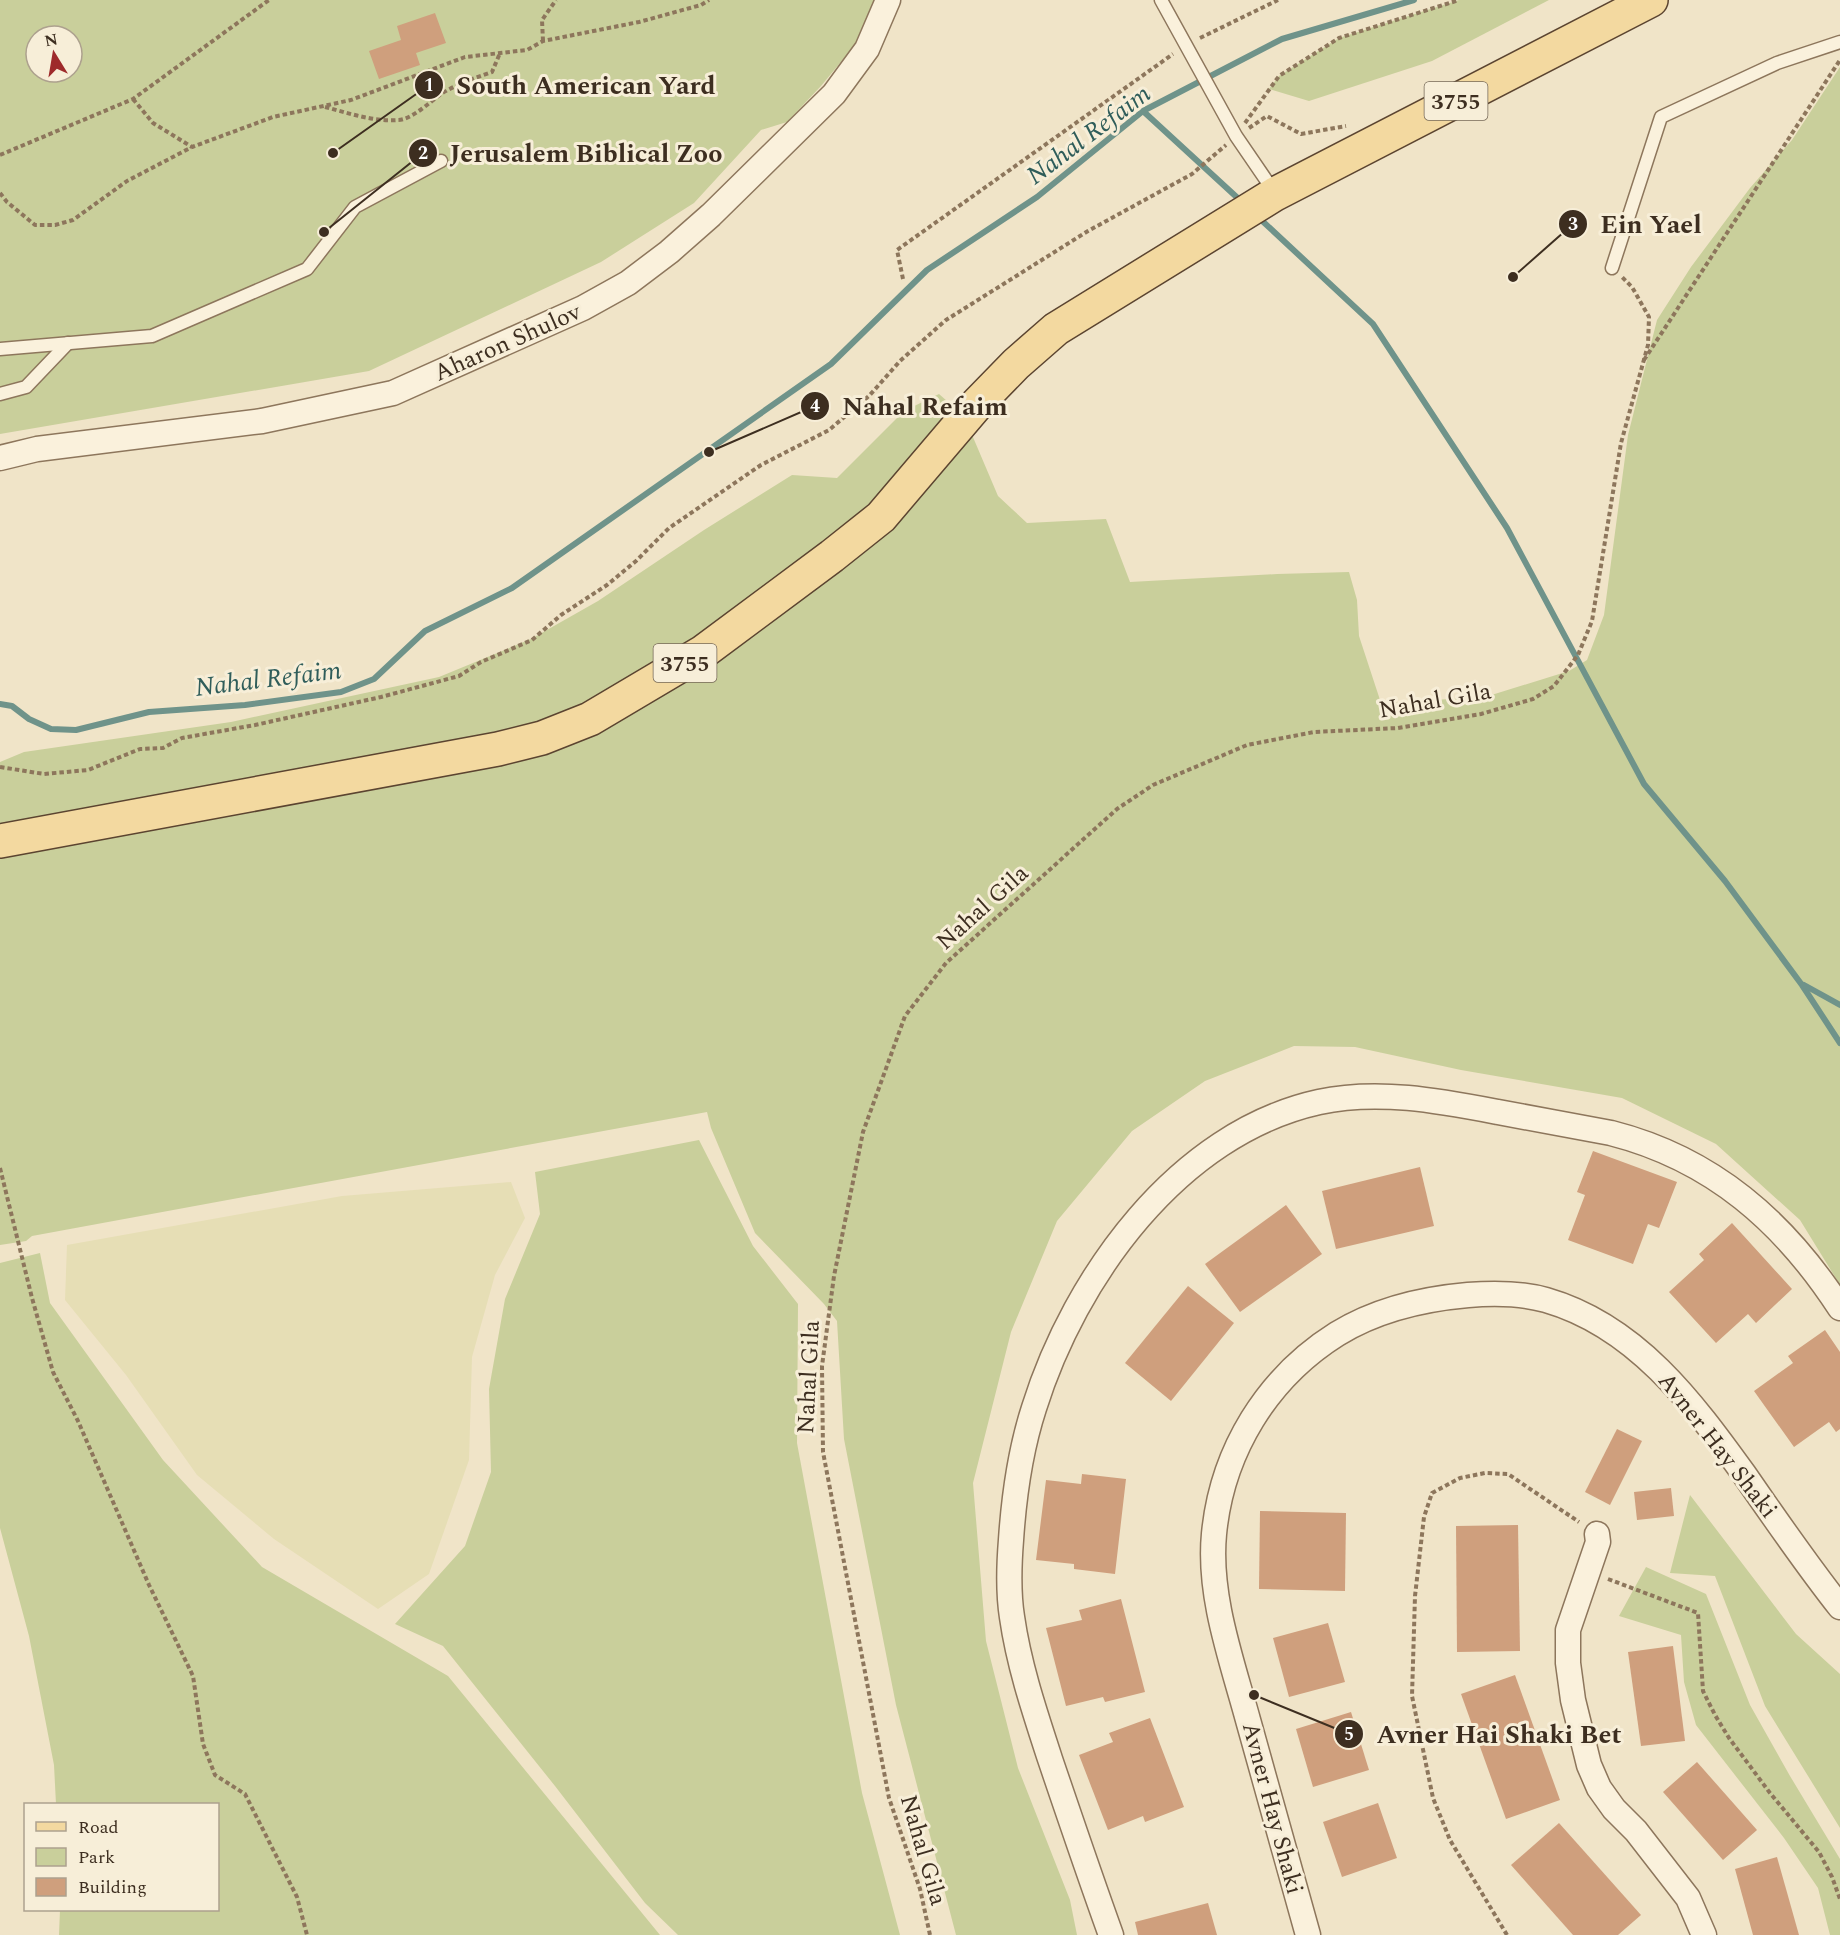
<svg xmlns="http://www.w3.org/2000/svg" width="1840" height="1935" font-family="Spectral,serif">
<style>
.farmland{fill:#e6deb5}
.green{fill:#c9cf9b;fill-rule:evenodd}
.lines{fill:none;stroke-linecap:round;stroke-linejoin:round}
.stream{stroke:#6f938a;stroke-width:6}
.building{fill:#cf9f7d}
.lane-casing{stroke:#8d765c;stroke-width:15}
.street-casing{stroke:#8d765c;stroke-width:27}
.primary-casing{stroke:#5b4430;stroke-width:36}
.path{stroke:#8d765c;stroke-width:4;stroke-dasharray:4.5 3;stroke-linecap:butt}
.lane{stroke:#faf1dc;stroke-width:12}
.street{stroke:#faf1dc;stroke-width:24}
.primary{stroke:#f3d9a0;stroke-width:33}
.labels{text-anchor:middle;stroke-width:6;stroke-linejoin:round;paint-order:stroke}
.shield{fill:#f7eed8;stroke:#756857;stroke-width:1.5}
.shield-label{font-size:22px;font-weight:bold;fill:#3d2e20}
.street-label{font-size:24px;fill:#3d2e20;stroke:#f7eed8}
.water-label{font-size:26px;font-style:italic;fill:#2f5d5a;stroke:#f7eed8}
.leader{fill:none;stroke:#3d2e20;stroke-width:2}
.callout-dot{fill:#3d2e20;stroke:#f7eed8;stroke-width:2}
.mark-label{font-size:18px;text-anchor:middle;font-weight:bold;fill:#fff}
.callout-label{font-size:26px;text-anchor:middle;font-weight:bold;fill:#3d2e20;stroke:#f7eed8;stroke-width:6;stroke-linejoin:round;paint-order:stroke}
</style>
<rect width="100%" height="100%" fill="#f0e4c8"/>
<path class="farmland" d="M 511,1182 L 525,1218 L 495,1275 L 472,1357 L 469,1460 L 429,1574 L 378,1609 L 274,1539 L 197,1475 L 126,1375 L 65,1300 L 67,1245 L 342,1196 Z"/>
<g class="green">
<path d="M 0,0 L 880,0 L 859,40 L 821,86 L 787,122 L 761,130 L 694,203 L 601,262 L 369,371 L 0,434 ZM 36,36 L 72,36 L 72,72 L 36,72 Z"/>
<path d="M 1459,0 L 1549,0 L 1432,61 L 1309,101 L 1269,89 L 1279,76 L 1339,38 Z"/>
<path d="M 1840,67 L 1840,1285 L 1800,1220 L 1716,1144 L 1622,1098 L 1461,1070 L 1355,1047 L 1294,1046 L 1205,1081 L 1132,1131 L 1057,1221 L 1011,1332 L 973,1483 L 986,1641 L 1018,1768 L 1070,1900 L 1077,1935 L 956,1935 L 896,1705 L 844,1439 L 837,1321 L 824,1304 L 755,1233 L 711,1128 L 707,1112 L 32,1236 L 26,1241 L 0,1245 L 0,762 L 24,752 L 231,722 L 439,677 L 531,639 L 598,601 L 704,530 L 792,475 L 837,478 L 904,411 L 939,394 L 964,416 L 998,496 L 1027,523 L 1106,519 L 1130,582 L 1277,574 L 1349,572 L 1357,600 L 1359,636 L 1381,703 L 1485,697 L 1569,671 L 1587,660 L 1604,615 L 1628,435 L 1657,320 L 1691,267 L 1750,188 L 1792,140 Z"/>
<path d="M 699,1140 L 753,1246 L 798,1304 L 797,1443 L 862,1793 L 900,1935 L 678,1935 L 645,1903 L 555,1786 L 443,1646 L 395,1624 L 465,1546 L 491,1472 L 489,1389 L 505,1299 L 540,1214 L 535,1172 Z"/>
<path d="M 40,1253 L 50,1303 L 163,1460 L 262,1567 L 448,1676 L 660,1935 L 59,1935 L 60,1910 L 218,1910 L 218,1804 L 56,1804 L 54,1765 L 29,1636 L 0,1528 L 0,1263 Z"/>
<path d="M 1690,1495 L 1796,1634 L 1840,1674 L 1840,1828 L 1765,1706 L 1715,1576 L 1670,1573 Z"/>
<path d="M 1646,1567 L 1706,1594 L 1750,1705 L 1790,1776 L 1840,1859 L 1840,1935 L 1830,1935 L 1818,1888 L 1784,1838 L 1696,1725 L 1684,1682 L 1681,1635 L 1619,1616 Z"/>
</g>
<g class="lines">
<g class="stream">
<path d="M 1143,111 L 1242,202"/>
<path d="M 1258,217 L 1373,324 L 1507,528 L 1644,784 L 1725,881 L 1802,985 L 1840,1043"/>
<path d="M 0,704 L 12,706 L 29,719 L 51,729 L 76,730 L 149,712 L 245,705 L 341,692 L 374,679 L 425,631 L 512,588 L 831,364 L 927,270 L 1037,197 L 1143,111 L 1282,39 L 1414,0"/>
<path d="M 1804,985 L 1840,1005"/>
</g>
</g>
<g class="building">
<path d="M 435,13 L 446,43 L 416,53 L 420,65 L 379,79 L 369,51 L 401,40 L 397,26 Z"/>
<path d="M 1593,1151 L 1677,1182 L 1659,1228 L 1648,1224 L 1633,1264 L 1568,1240 L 1585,1195 L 1577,1192 Z"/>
<path d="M 1420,1167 L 1434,1226 L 1336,1249 L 1322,1191 Z"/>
<path d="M 1286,1205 L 1322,1254 L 1240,1312 L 1205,1264 Z"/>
<path d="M 1732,1223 L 1792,1289 L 1756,1323 L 1748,1314 L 1716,1343 L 1669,1292 L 1704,1260 L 1699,1254 Z"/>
<path d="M 1188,1286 L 1234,1323 L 1171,1401 L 1125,1363 Z"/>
<path d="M 1825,1330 L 1840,1352 L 1840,1429 L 1836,1432 L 1829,1422 L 1794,1447 L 1754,1391 L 1793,1363 L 1788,1356 Z"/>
<path d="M 1617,1429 L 1642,1441 L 1610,1505 L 1585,1492 Z"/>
<path d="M 1082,1474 L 1126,1479 L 1115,1574 L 1074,1569 L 1074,1564 L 1036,1560 L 1046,1480 L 1081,1484 Z"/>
<path d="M 1671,1488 L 1674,1516 L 1637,1520 L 1634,1492 Z"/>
<path d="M 1260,1511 L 1346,1513 L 1345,1591 L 1259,1589 Z"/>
<path d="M 1518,1525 L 1520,1651 L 1457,1652 L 1456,1526 Z"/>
<path d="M 1121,1599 L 1145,1692 L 1105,1702 L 1103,1697 L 1066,1706 L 1046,1628 L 1082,1620 L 1079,1610 Z"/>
<path d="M 1328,1623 L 1345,1682 L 1289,1697 L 1273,1638 Z"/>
<path d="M 1673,1646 L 1685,1741 L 1641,1746 L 1628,1652 Z"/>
<path d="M 1515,1675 L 1560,1800 L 1506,1819 L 1461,1694 Z"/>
<path d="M 1351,1712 L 1369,1770 L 1313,1787 L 1296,1729 Z"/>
<path d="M 1150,1718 L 1184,1807 L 1145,1822 L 1143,1816 L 1108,1830 L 1079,1755 L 1113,1742 L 1109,1733 Z"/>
<path d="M 1697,1762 L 1757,1830 L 1723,1860 L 1663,1792 Z"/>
<path d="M 1378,1803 L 1397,1858 L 1342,1877 L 1323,1822 Z"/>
<path d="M 1559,1823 L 1641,1915 L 1618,1935 L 1573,1935 L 1511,1865 Z"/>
<path d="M 1777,1857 L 1799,1935 L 1753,1935 L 1735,1869 Z"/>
<path d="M 1208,1903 L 1217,1935 L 1138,1935 L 1135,1922 Z"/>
</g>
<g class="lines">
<g class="lane-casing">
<g id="lane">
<path d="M 1161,0 L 1236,136 L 1275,193"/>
<path d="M 1612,268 L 1661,117 L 1777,63 L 1840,42"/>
<path d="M 0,349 L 152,336 L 307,269 L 355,207 L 441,161"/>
<path d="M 0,394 L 26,387 L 68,343"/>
</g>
</g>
<g class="street-casing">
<g id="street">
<path d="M 0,458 L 37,449 L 262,421 L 393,393 L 583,308 L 628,283 L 669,252 L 711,215 L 834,94 L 867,49 L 888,0"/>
<path d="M 1597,1534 L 1598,1542 L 1568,1630 L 1568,1663 L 1573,1700 L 1589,1765 L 1599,1788 L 1614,1809 L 1636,1831 L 1688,1898 L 1704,1935"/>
<path d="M 1111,1935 C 1090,1877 1070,1818 1050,1759 C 1035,1713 1019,1666 1012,1617 C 1008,1592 1009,1565 1011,1540 C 1014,1495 1020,1451 1034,1408 C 1075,1277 1178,1133 1319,1102 C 1378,1089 1440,1101 1498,1112 C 1536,1119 1573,1126 1611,1133 C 1713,1159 1784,1222 1840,1308"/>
<path d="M 1308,1935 C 1288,1863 1268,1792 1248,1720 C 1232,1661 1208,1596 1214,1534 C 1222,1451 1267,1378 1337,1334 C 1376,1310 1422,1299 1468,1295 C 1493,1293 1521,1293 1546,1300 C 1636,1326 1692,1402 1744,1474 C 1775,1519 1806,1564 1840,1607"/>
</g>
</g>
<g class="primary-casing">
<path id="primary" d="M 0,841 L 498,749 L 542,738 L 590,719 L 703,652 L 832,556 L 881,517 L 978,403 L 1016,364 L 1056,329 L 1275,194 L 1651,0"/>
</g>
<g class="path">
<path d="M 1200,38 L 1278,0"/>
<path d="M 543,41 L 542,20 L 556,0"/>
<path d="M 133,99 L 153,123 L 192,147"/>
<path d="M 325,107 C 348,113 374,122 398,120 C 411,120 430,102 441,94 C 457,84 474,78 492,72 L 500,53"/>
<path d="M 1245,123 L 1279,76 L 1339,38 L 1459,0"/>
<path d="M 1249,128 L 1267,116 L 1301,134 L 1346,126"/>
<path d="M 0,155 L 133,99 L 269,0"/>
<path d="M 0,193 L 7,202 L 35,225 L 55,225 L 73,220 L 127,181 L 192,147 L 273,117 L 351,100 L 465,57 L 527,50 L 543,41 L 639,22 L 701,5 L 709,0"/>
<path d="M 903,279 L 897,250 L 1173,54"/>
<path d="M 1644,360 L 1840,60"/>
<path d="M 0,767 L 44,774 L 88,770 L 140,749 L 163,748 L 182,738 L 255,725 L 381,697 L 459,676 L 481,662 L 532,640 L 561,615 L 607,585 L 636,561 L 669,528 L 761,465 L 829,430 L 869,396 L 900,361 L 946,320 L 1088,231 L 1192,174 L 1226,145"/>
<path d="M 0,1168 L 32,1298 L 53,1372 L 78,1421 L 149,1585 L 193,1676 L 203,1744 L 215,1775 L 245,1794 L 297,1897 L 307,1935"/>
<path d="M 1608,1579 L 1698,1613 L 1703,1691 L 1715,1715 L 1729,1738 L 1770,1793 L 1819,1852 L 1832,1877 L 1840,1899"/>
<path d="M 930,1935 L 920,1889 L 889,1798 L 823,1452 L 822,1366 L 834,1276 L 863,1132 L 905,1016 L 946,963 L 1117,809 L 1153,785 L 1247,745 L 1314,732 L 1398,728 L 1481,714 L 1533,699 L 1554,686 L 1578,655 L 1592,621 L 1621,443 L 1648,345 L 1649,317 L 1632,287 L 1622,277"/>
<path d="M 1507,1935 L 1450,1840 L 1433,1798 L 1412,1696 L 1415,1596 L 1424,1517 L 1432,1493 L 1460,1478 L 1485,1473 L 1508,1474 L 1579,1522"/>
</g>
<use href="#lane" class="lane"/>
<use href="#street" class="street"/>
<use href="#primary" class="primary"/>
</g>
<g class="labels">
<g class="shield">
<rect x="1424.5" y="82" width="63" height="38" rx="4.5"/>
<rect x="653.5" y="644" width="63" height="38" rx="4.5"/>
</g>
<g class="shield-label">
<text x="1456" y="109">3755</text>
<text x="685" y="671">3755</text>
</g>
<g class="street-label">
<text transform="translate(507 342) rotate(-24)" y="8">Aharon Shulov</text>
<text transform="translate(1435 700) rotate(-10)" y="8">Nahal Gila</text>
<text transform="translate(982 907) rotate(-42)" y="8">Nahal Gila</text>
<text transform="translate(808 1377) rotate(-87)" y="8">Nahal Gila</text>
<text transform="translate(1718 1445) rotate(52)" y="8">Avner Hay Shaki</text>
<text transform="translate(1273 1808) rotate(75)" y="8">Avner Hay Shaki</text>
<text transform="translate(924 1850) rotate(74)" y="8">Nahal Gila</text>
</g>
<g class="water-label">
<text transform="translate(1088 134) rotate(-37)" y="9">Nahal Refaim</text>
<text transform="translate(268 678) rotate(-7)" y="9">Nahal Refaim</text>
</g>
</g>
<path class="leader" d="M333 153L429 85M324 232L423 153M1513 277L1573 224M709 452L815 406M1254 1695L1349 1734"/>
<g class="callout-dot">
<circle cx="333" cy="153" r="6"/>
<circle cx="324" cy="232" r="6"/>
<circle cx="1513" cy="277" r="6"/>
<circle cx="709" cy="452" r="6"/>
<circle cx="1254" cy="1695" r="6"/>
<circle cx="429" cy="85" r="15"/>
<circle cx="423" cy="153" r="15"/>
<circle cx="1573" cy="224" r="15"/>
<circle cx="815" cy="406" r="15"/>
<circle cx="1349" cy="1734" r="15"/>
</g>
<g class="mark-label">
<text x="429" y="91">1</text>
<text x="423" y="159">2</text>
<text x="1573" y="230">3</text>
<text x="815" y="412">4</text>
<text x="1349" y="1740">5</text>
</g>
<g class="callout-label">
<text x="586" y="94">South American Yard</text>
<text x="586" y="162">Jerusalem Biblical Zoo</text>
<text x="1651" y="233">Ein Yael</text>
<text x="925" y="415">Nahal Refaim</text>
<text x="1499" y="1743">Avner Hai Shaki Bet</text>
</g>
<rect x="24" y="1803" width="195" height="108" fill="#f7eed8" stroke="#ada18e" stroke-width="1.5"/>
<rect x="36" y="1822" width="30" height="9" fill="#f3d9a0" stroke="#ada18e" stroke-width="1.5"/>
<text x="78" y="1833" font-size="18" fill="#3d2e20">Road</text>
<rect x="36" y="1848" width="30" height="18" fill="#c9cf9b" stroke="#ada18e" stroke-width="1.5"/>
<text x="78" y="1863" font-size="18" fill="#3d2e20">Park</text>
<rect x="36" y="1878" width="30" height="18" fill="#cf9f7d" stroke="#ada18e" stroke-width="1.5"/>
<text x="78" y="1893" font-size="18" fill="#3d2e20">Building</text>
<g transform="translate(54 54) rotate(349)"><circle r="28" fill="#f7eed8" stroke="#ada18e" stroke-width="1.5"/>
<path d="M0-4.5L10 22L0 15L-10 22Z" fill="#9e2a2b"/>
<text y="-9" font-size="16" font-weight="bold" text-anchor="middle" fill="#3d2e20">N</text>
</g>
</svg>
